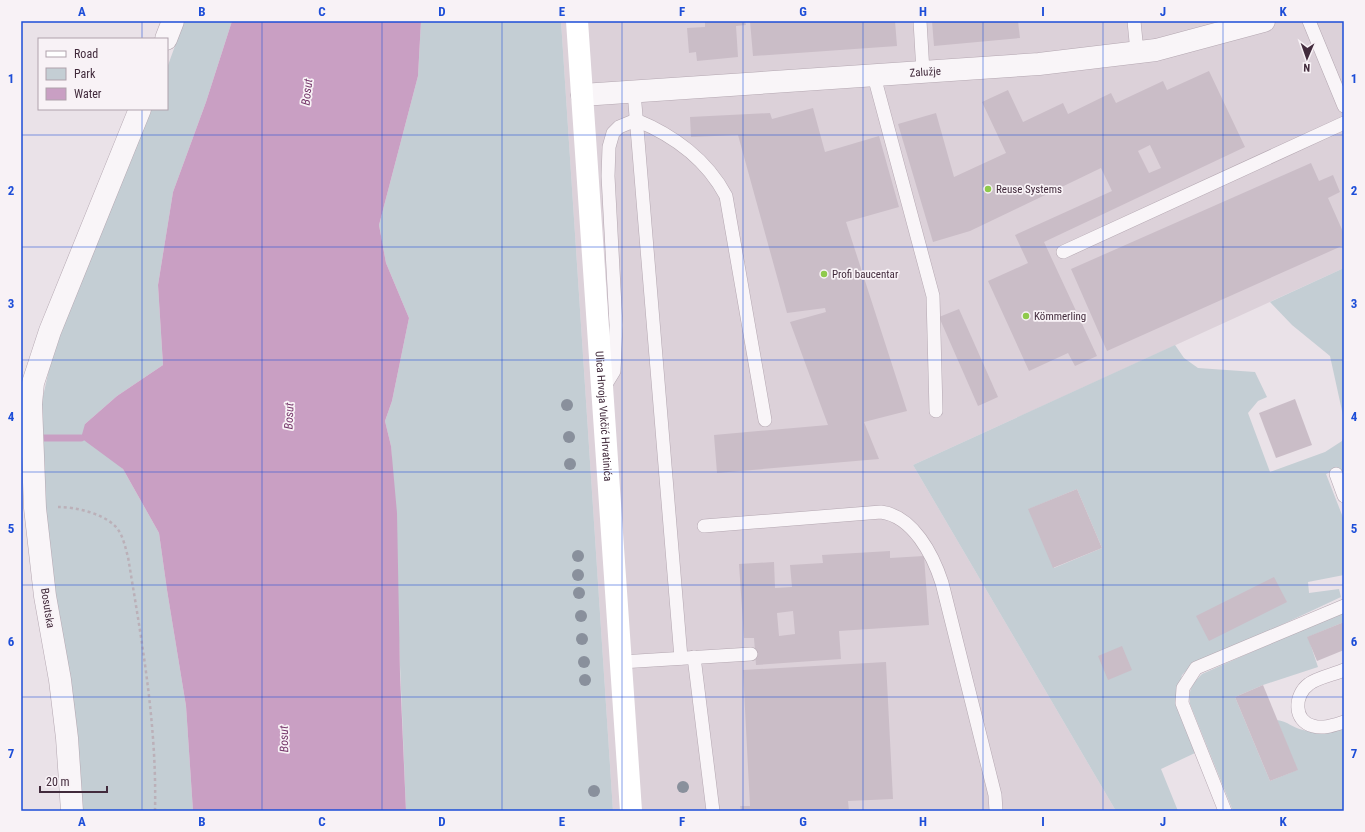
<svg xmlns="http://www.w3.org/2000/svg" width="1365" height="832" font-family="'Roboto Condensed',sans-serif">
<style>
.built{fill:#dcd1d9}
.green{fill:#c4ced4;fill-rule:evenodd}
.water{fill:#c99fc3}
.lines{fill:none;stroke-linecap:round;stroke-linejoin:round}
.stream{stroke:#c99fc3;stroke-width:7}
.building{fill:#cabdc7;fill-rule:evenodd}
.service-casing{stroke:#b4a7b1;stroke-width:14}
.minor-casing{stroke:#b4a7b1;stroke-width:23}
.path{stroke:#bbb0b8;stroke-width:2.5;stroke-dasharray:3 3;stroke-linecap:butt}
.service{stroke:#f9f5f8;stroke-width:13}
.minor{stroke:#f9f5f8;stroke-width:22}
.secondary{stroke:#fff;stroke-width:22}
.tree{fill:#89909c}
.grid{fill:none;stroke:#1d4ed8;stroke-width:1;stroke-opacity:0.55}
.poi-dot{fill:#8fca4c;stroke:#f8f2f6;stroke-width:1.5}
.labels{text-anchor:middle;stroke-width:3.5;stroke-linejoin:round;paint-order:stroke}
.street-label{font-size:11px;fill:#422b3c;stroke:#f8f2f6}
.poi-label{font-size:11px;fill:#422b3c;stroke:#f8f2f6;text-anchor:start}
.water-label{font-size:12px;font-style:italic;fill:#75366a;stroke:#f8f2f6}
.neatline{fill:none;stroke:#1d4ed8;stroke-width:1.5}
.grid-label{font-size:13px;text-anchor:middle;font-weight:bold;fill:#1d4ed8}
</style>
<rect width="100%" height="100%" fill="#eae2e8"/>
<path class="built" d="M 561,21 L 1344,21 L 1344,268 L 913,465 L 1116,811 L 613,811 Z"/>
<g class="green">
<path d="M 184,21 L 232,21 L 206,102 L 173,192 L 158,285 L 163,365 L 117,396 L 85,424 L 123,469 L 159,533 L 167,590 L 186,706 L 193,811 L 81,811 L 44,526 L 40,423 L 42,401 L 52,356 L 71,298 L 150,109 L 167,109 L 167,68 Z"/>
<path d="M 421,21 L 561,21 L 613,811 L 406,811 L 391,446 L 385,421 L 392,401 L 409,318 L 386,263 L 379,225 L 418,76 Z"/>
<path d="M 1344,268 L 1344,420 L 1330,356 L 1292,325 L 1270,302 Z"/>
<path d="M 1175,345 L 1184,358 L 1198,368 L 1255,372 L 1267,397 L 1258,401 L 1248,413 L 1270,472 L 1325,452 L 1342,441 L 1344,436 L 1344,481 L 1338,469 L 1326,474 L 1344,520 L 1344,575 L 1308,582 L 1309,593 L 1339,589 L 1341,597 L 1189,668 L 1182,675 L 1177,693 L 1195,753 L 1161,769 L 1178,811 L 1116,811 L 913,465 ZM 1077,489 L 1102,548 L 1054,568 L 1029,509 Z"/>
<path d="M 1344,611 L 1344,622 L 1308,637 L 1318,667 L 1263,685 L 1235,697 L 1270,781 L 1297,770 L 1277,720 C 1287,721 1293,728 1303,730 C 1317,734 1330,730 1344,728 L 1344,811 L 1233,811 L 1190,704 C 1188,690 1192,684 1202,674 Z"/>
</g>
<path class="water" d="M 232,21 L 421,21 L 418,76 L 379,225 L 386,263 L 409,318 L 392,401 L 385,421 L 391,446 L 397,513 L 400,674 L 406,811 L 193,811 L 186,706 L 167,590 L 159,533 L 123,469 L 81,438 L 85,424 L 117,396 L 163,365 L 158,285 L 173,192 L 206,102 Z"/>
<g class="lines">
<path class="stream" d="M 43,438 L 81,438"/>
</g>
<g class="building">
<path d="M 705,21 L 745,21 L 746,25 L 736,26 L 738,57 L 697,61 L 696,52 L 689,53 L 687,28 L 705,27 Z"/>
<path d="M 750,21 L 781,21 L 781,22 L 895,21 L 897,46 L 753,56 Z"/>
<path d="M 932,21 L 1018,21 L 1020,38 L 934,46 Z"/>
<path d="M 1209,71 L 1245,147 L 1044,242 L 1097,356 L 1075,366 L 1068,353 L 1029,371 L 988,281 L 1028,263 L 1015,235 L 1112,191 L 1101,168 L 970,231 L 933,242 L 898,124 L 936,113 L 954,177 L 1006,153 L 982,102 L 1008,90 L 1023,122 L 1063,103 L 1068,114 L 1111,93 L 1116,103 L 1163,81 L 1167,90 ZM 1150,145 L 1161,168 L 1149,173 L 1138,151 Z"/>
<path d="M 813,108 L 825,152 L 879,136 L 899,207 L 846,222 L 907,411 L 864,422 L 879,459 L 717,473 L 714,435 L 828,425 L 790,322 L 826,312 L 825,308 L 787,313 L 738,135 L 691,137 L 690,117 L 770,113 L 772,119 Z"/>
<path d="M 1311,163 L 1319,181 L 1333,175 L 1340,192 L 1328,198 L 1344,234 L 1344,245 L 1107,351 L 1071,269 Z"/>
<path d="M 959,309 L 998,397 L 978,406 L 939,317 Z"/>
<path d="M 1295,399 L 1312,445 L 1276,458 L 1259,413 Z"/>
<path d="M 1077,489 L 1102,548 L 1053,568 L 1028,509 Z"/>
<path d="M 890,551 L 890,558 L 924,556 L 929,625 L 839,631 L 841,659 L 756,665 L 754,638 L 744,638 L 739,564 L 774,562 L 775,588 L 792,587 L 790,565 L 823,563 L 822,555 ZM 793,611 L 795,634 L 779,636 L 777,613 Z"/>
<path d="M 1274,577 L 1287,602 L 1209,641 L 1196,616 Z"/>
<path d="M 1344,622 L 1344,650 L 1317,661 L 1307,637 Z"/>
<path d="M 1122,646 L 1132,670 L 1108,680 L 1098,656 Z"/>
<path d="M 886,662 L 893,799 L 848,801 L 849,811 L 741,811 L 740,806 L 750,806 L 743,670 Z"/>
<path d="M 1263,685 L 1298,770 L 1270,781 L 1235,697 Z"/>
</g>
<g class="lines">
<g class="service-casing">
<g id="service">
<path d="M 920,21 L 923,72"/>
<path d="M 1134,21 L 1137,52"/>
<path d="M 1309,21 L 1344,106"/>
<path d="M 874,76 L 933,296 L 936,411"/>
<path d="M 634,92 L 681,658"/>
<path d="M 1063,252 L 1344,123"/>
<path d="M 603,389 L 614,371 L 616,325 L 608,176 L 609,147 L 613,133 L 619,127 L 636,120 C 673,135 707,160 726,196 L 765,420"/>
<path d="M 1336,474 L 1344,496"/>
<path d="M 704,526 L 881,512 C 913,516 933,555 942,583 L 995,795 L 996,811"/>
<path d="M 694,657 L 713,811"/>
<path d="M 621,662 L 751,654"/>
<path d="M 1344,670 C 1335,674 1316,678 1309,684 C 1294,695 1293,721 1313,726 C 1324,729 1334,725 1344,722"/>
<path d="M 1225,811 L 1182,703 L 1183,688 L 1196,668 L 1344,606"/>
</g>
</g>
<g class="minor-casing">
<g id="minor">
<path d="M 166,39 L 173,21"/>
<path id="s1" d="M 582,95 L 1039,64 L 1156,50 L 1264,21"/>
<path d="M 72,811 L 67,738 L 60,680 L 45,596 L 35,508 L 31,404 L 33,383 L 50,331 L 140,109"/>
</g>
</g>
<path class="path" d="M 58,507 C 75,507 101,513 114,525 C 123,533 125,547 128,557 C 142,642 157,725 155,811"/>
<use href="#service" class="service"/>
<use href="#minor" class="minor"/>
<path class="secondary" id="s2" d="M 577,21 L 631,811"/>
</g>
<g class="tree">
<circle cx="567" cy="405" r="6"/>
<circle cx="569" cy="437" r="6"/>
<circle cx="570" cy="464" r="6"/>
<circle cx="578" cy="556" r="6"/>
<circle cx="578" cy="575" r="6"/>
<circle cx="579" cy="593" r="6"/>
<circle cx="581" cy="616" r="6"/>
<circle cx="582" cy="639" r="6"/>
<circle cx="584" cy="662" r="6"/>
<circle cx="585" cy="680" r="6"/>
<circle cx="683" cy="787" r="6"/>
<circle cx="594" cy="791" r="6"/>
</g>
<path class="grid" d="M 142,21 L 142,39M 262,21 L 262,811M 382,21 L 382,811M 502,21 L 502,811M 622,21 L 622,811M 743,21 L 743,811M 863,21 L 863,811M 983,21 L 983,811M 1103,21 L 1103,811M 1223,21 L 1223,811M 142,109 L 142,811M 21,135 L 1344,135M 21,247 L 1344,247M 21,360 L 1344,360M 21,472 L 1344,472M 21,585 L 1344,585M 21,697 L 1344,697"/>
<g class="poi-dot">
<circle cx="988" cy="189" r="4"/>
<circle cx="824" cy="274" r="4"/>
<circle cx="1026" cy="316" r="4"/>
</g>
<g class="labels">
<g class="street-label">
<text dy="4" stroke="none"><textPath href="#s1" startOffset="344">Zalužje</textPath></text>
<text dy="4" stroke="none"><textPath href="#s2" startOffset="396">Ulica Hrvoja Vukčić Hrvatinića</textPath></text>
<text transform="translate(48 608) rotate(81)" y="4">Bosutska</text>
</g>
<g class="poi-label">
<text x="996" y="193">Reuse Systems</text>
<text x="832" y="278">Profi baucentar</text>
<text x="1034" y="320">Kömmerling</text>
</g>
<g class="water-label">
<text transform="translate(307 92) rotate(-84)" y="4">Bosut</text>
<text transform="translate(289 416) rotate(-88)" y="4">Bosut</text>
<text transform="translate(284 739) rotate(-91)" y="4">Bosut</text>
</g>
</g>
<rect width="1365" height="832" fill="none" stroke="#f8f2f6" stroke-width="44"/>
<rect x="38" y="38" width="130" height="72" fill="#f8f2f6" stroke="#afa2ac"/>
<rect x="46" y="51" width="20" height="6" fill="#ffffff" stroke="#afa2ac"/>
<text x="74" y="58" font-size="12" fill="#422b3c">Road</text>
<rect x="46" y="68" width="20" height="12" fill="#c4ced4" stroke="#afa2ac"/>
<text x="74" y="78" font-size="12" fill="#422b3c">Park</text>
<rect x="46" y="88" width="20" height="12" fill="#c99fc3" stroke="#afa2ac"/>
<text x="74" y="98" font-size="12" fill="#422b3c">Water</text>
<g transform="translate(1307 58) rotate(182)" stroke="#f8f2f6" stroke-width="3" paint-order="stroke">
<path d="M0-3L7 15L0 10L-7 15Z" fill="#422b3c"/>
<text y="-6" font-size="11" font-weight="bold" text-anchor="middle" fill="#422b3c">N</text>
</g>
<path d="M40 786v6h67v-6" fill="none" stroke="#422b3c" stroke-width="2"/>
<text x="46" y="786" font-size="12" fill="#422b3c" stroke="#f8f2f6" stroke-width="3" paint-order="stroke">20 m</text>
<rect x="22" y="22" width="1321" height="788" class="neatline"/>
<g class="grid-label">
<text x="82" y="16">A</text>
<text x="202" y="16">B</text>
<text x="322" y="16">C</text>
<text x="442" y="16">D</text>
<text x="562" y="16">E</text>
<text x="682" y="16">F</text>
<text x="803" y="16">G</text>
<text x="923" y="16">H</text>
<text x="1043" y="16">I</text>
<text x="1163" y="16">J</text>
<text x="1283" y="16">K</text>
<text x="11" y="83">1</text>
<text x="1354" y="83">1</text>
<text x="11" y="195">2</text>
<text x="1354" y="195">2</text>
<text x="11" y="308">3</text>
<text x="1354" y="308">3</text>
<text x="11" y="421">4</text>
<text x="1354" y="421">4</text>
<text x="11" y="533">5</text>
<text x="1354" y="533">5</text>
<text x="11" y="646">6</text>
<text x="1354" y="646">6</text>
<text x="11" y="758">7</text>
<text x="1354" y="758">7</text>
<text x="82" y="826">A</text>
<text x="202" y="826">B</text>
<text x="322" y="826">C</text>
<text x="442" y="826">D</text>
<text x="562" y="826">E</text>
<text x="682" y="826">F</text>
<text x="803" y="826">G</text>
<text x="923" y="826">H</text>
<text x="1043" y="826">I</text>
<text x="1163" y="826">J</text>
<text x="1283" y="826">K</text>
</g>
</svg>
